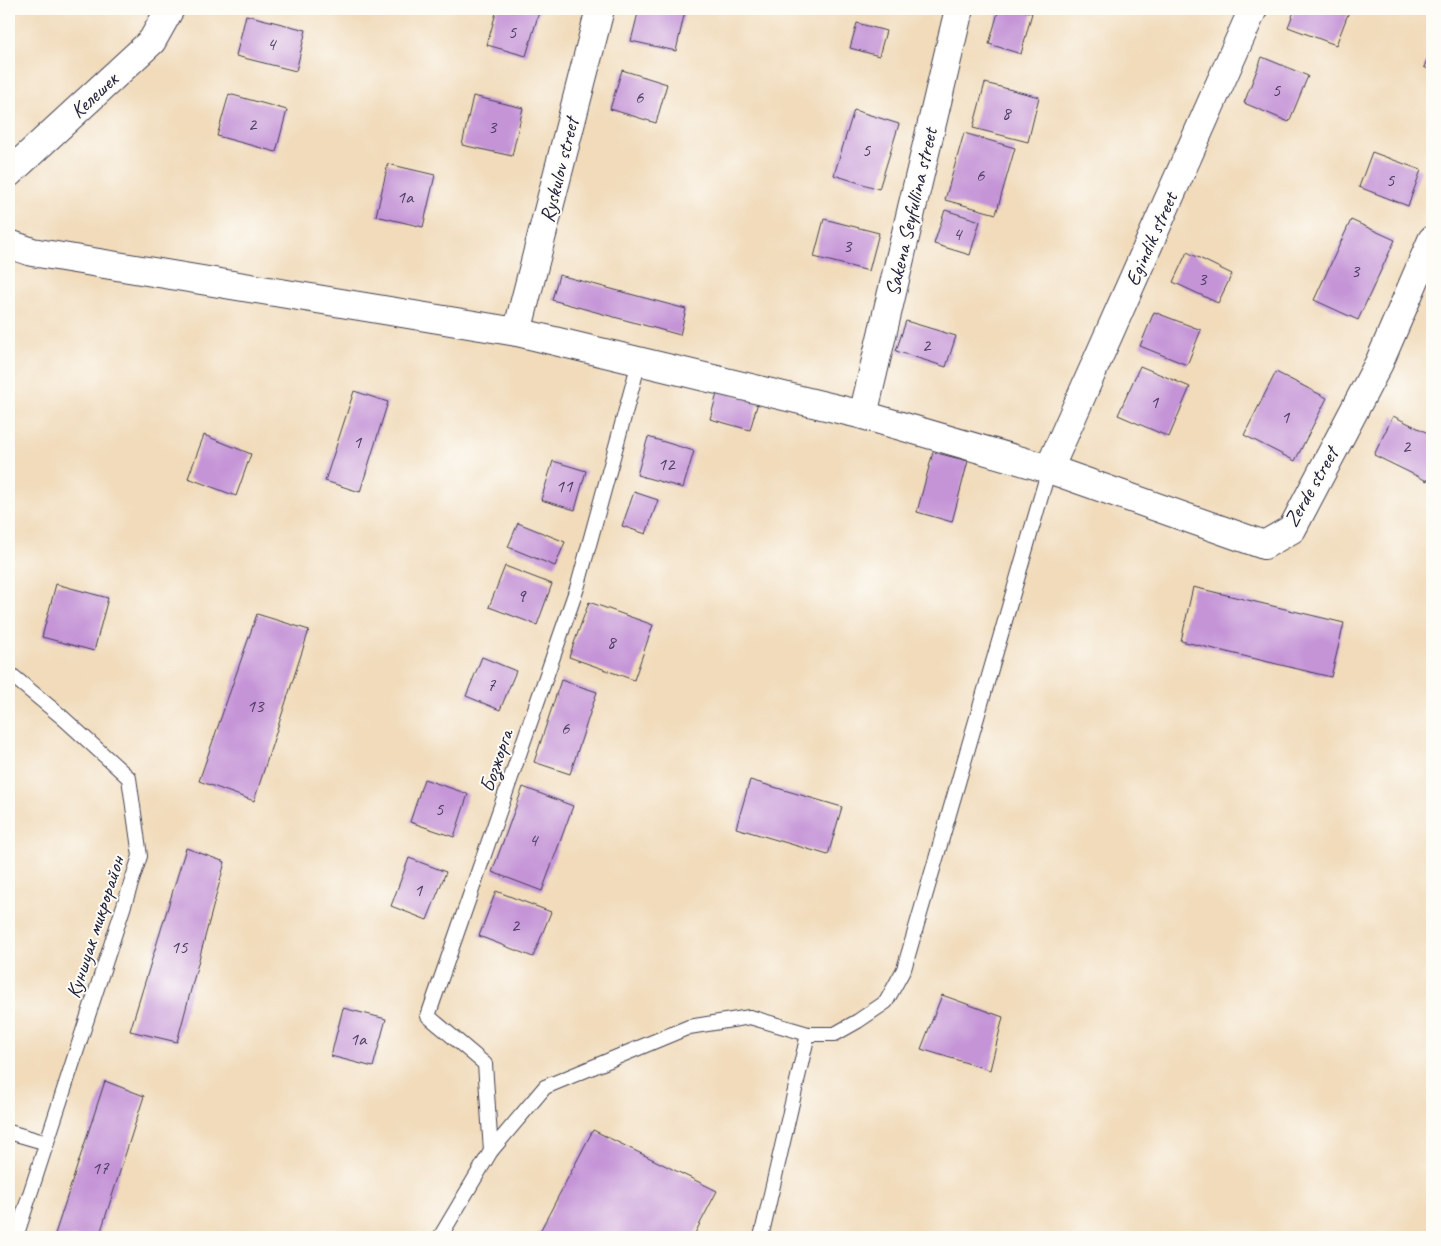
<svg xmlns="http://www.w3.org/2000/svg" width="1441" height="1246" font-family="Caveat,sans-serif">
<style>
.building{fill:#c594d7}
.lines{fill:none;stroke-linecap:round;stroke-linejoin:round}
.service-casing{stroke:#413e4e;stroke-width:16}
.minor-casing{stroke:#413e4e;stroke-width:30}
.tertiary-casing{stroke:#413e4e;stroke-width:30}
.service{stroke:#fff;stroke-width:14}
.minor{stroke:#fff;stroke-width:28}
.tertiary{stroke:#fff;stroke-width:28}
.labels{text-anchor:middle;stroke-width:4;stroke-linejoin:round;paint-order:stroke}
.number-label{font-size:19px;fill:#4b3e62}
.street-label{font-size:21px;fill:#22223b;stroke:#fdfcf7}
</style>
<rect width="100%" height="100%" fill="#fdfcf7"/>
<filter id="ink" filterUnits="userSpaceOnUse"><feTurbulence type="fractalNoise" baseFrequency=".02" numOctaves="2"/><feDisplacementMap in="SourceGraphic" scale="10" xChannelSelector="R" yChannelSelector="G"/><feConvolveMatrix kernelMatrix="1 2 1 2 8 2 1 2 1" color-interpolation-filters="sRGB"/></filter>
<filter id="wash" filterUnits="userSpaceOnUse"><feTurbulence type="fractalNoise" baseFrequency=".0096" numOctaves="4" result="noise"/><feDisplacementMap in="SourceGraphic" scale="20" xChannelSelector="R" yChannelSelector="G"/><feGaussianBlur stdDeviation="1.12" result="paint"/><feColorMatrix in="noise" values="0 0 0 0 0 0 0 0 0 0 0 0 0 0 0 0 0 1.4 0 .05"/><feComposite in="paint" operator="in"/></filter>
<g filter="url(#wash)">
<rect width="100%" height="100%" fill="#f1dbbb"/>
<g id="blocks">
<g class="building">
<path d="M 497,9 L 540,9 L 526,56 L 487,45 Z"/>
<path d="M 639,9 L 675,9 L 685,11 L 676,51 L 631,41 Z"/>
<path d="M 999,9 L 1018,9 L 1032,13 L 1021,54 L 989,44 Z"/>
<path d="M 1295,9 L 1350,9 L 1336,45 L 1288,27 Z"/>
<path d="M 246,15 L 306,30 L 296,71 L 236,56 Z"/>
<path d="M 857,23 L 886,31 L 879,56 L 850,48 Z"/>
<path d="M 1432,48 L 1432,71 L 1424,67 Z"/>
<path d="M 1262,57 L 1308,76 L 1289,122 L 1244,103 Z"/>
<path d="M 622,70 L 667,84 L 656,123 L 610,109 Z"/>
<path d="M 985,83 L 1039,97 L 1028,142 L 973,128 Z"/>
<path d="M 229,94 L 287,110 L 276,152 L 217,136 Z"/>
<path d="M 473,96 L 523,108 L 512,156 L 462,145 Z"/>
<path d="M 854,110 L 899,124 L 879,189 L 834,175 Z"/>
<path d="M 964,133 L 1015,148 L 996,214 L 945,200 Z"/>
<path d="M 1372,152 L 1421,170 L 1408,206 L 1359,187 Z"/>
<path d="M 388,164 L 435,175 L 423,227 L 376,216 Z"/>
<path d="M 945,210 L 980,221 L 970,255 L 934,244 Z"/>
<path d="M 824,219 L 879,233 L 869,271 L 814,257 Z"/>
<path d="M 1351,220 L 1395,240 L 1358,320 L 1314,300 Z"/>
<path d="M 1187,252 L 1232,274 L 1218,303 L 1173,282 Z"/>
<path d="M 559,275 L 686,309 L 680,335 L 552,300 Z"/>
<path d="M 1154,312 L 1201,330 L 1187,365 L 1140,346 Z"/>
<path d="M 906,321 L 956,336 L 946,367 L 896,351 Z"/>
<path d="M 1140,366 L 1190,387 L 1169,437 L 1118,415 Z"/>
<path d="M 1276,372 L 1327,398 L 1295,461 L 1244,435 Z"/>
<path d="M 718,390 L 758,402 L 750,430 L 710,419 Z"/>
<path d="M 354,391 L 388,402 L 360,492 L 325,481 Z"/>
<path d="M 1393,416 L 1432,435 L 1432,471 L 1427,481 L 1374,455 Z"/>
<path d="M 204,435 L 251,454 L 236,496 L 188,478 Z"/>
<path d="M 648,437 L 694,451 L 683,488 L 637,475 Z"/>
<path d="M 933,452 L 968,461 L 952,522 L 917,512 Z"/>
<path d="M 553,461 L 586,471 L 575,510 L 541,500 Z"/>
<path d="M 634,492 L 658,500 L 646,534 L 622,526 Z"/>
<path d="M 518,523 L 565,542 L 555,566 L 508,547 Z"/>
<path d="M 505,566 L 552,584 L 537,625 L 489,607 Z"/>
<path d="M 56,584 L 108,598 L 94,651 L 42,637 Z"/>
<path d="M 1193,587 L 1344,623 L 1331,677 L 1181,641 Z"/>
<path d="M 589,602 L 653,625 L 634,680 L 569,657 Z"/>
<path d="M 257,614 L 309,630 L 254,801 L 199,781 Z"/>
<path d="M 482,657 L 516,671 L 500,710 L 466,696 Z"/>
<path d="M 561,680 L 597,692 L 570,774 L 534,762 Z"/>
<path d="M 424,779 L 468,794 L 454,837 L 410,822 Z"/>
<path d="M 750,780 L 842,807 L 828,855 L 736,828 Z"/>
<path d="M 523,787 L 573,806 L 542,891 L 492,872 Z"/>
<path d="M 186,848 L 225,862 L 177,1042 L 130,1031 Z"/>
<path d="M 409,858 L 446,872 L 427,920 L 391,906 Z"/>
<path d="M 496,891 L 551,912 L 533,957 L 479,936 Z"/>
<path d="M 942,995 L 1003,1017 L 990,1070 L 921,1049 Z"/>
<path d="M 343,1008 L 386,1019 L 373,1067 L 331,1056 Z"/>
<path d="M 105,1081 L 144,1096 L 99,1237 L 54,1237 Z"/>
<path d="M 593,1130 L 717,1191 L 693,1237 L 537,1237 Z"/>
</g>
</g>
</g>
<g filter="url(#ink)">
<use href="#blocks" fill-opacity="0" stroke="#413e4e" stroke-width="1"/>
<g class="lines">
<g class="service-casing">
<g id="service">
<path d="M 9,673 L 62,717 L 129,778 L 140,856 L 16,1237"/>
<path d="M 9,1132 L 47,1143"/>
<path d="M 491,1151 L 485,1064 L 428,1016 L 578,585 L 639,362"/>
<path d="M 440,1237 L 491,1151 L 545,1087 L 689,1027 L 750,1017 L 808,1034 L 835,1034 L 858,1021 L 886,1002 L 904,969 L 1049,469"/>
<path d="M 761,1237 L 808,1034"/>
</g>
</g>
<g class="minor-casing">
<g id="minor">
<path d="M 9,244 L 32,252 L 517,332 L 863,415 L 1049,469 L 1264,545 L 1292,529 L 1379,363 L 1432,240"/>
<path d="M 517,332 L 600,9"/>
<path d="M 863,415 L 959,9"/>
<path d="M 1049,469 L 1253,9"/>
</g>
</g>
<g class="tertiary-casing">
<path id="tertiary" d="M 9,173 L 152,41 L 170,9"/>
</g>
<use href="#service" class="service"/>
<use href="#minor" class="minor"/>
<use href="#tertiary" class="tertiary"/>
</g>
</g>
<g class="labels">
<g class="number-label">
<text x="512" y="38">5</text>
<text x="271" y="50">4</text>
<text x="1276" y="96">5</text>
<text x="639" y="103">6</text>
<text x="1006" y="119">8</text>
<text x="252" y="130">2</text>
<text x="492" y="133">3</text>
<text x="866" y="156">5</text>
<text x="980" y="181">6</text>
<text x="1390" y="186">5</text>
<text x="405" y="203">1а</text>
<text x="957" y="240">4</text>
<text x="847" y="252">3</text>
<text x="1355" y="277">3</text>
<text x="1202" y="285">3</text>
<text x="926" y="351">2</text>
<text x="1154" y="408">1</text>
<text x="1285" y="423">1</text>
<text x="357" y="448">1</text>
<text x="1406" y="452">2</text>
<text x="666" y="470">12</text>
<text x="564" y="492">11</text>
<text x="521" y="602">9</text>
<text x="611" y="648">8</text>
<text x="491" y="691">7</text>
<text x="255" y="712">13</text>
<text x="565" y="734">6</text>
<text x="439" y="815">5</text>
<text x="533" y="846">4</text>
<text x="418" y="896">1</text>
<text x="515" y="931">2</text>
<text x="179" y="953">15</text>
<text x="358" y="1045">1а</text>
<text x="100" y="1174">17</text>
</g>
<g class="street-label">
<text transform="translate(94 95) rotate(-43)" y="7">Келешек</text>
<text transform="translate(559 170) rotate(-76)" y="7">Ryskulov street</text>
<text transform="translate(911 212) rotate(-77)" y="7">Sakena Seyfullina street</text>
<text transform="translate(1151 239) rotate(-66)" y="7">Egindik street</text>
<text transform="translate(1311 487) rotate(-60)" y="7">Zerde street</text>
<text transform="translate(496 761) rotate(-71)" y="7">Бозжорга</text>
<text transform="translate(95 927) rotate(-72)" y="7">Куншуак микрорайон</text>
</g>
</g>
<rect width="1441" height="1246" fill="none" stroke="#fdfcf7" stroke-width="30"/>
</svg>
